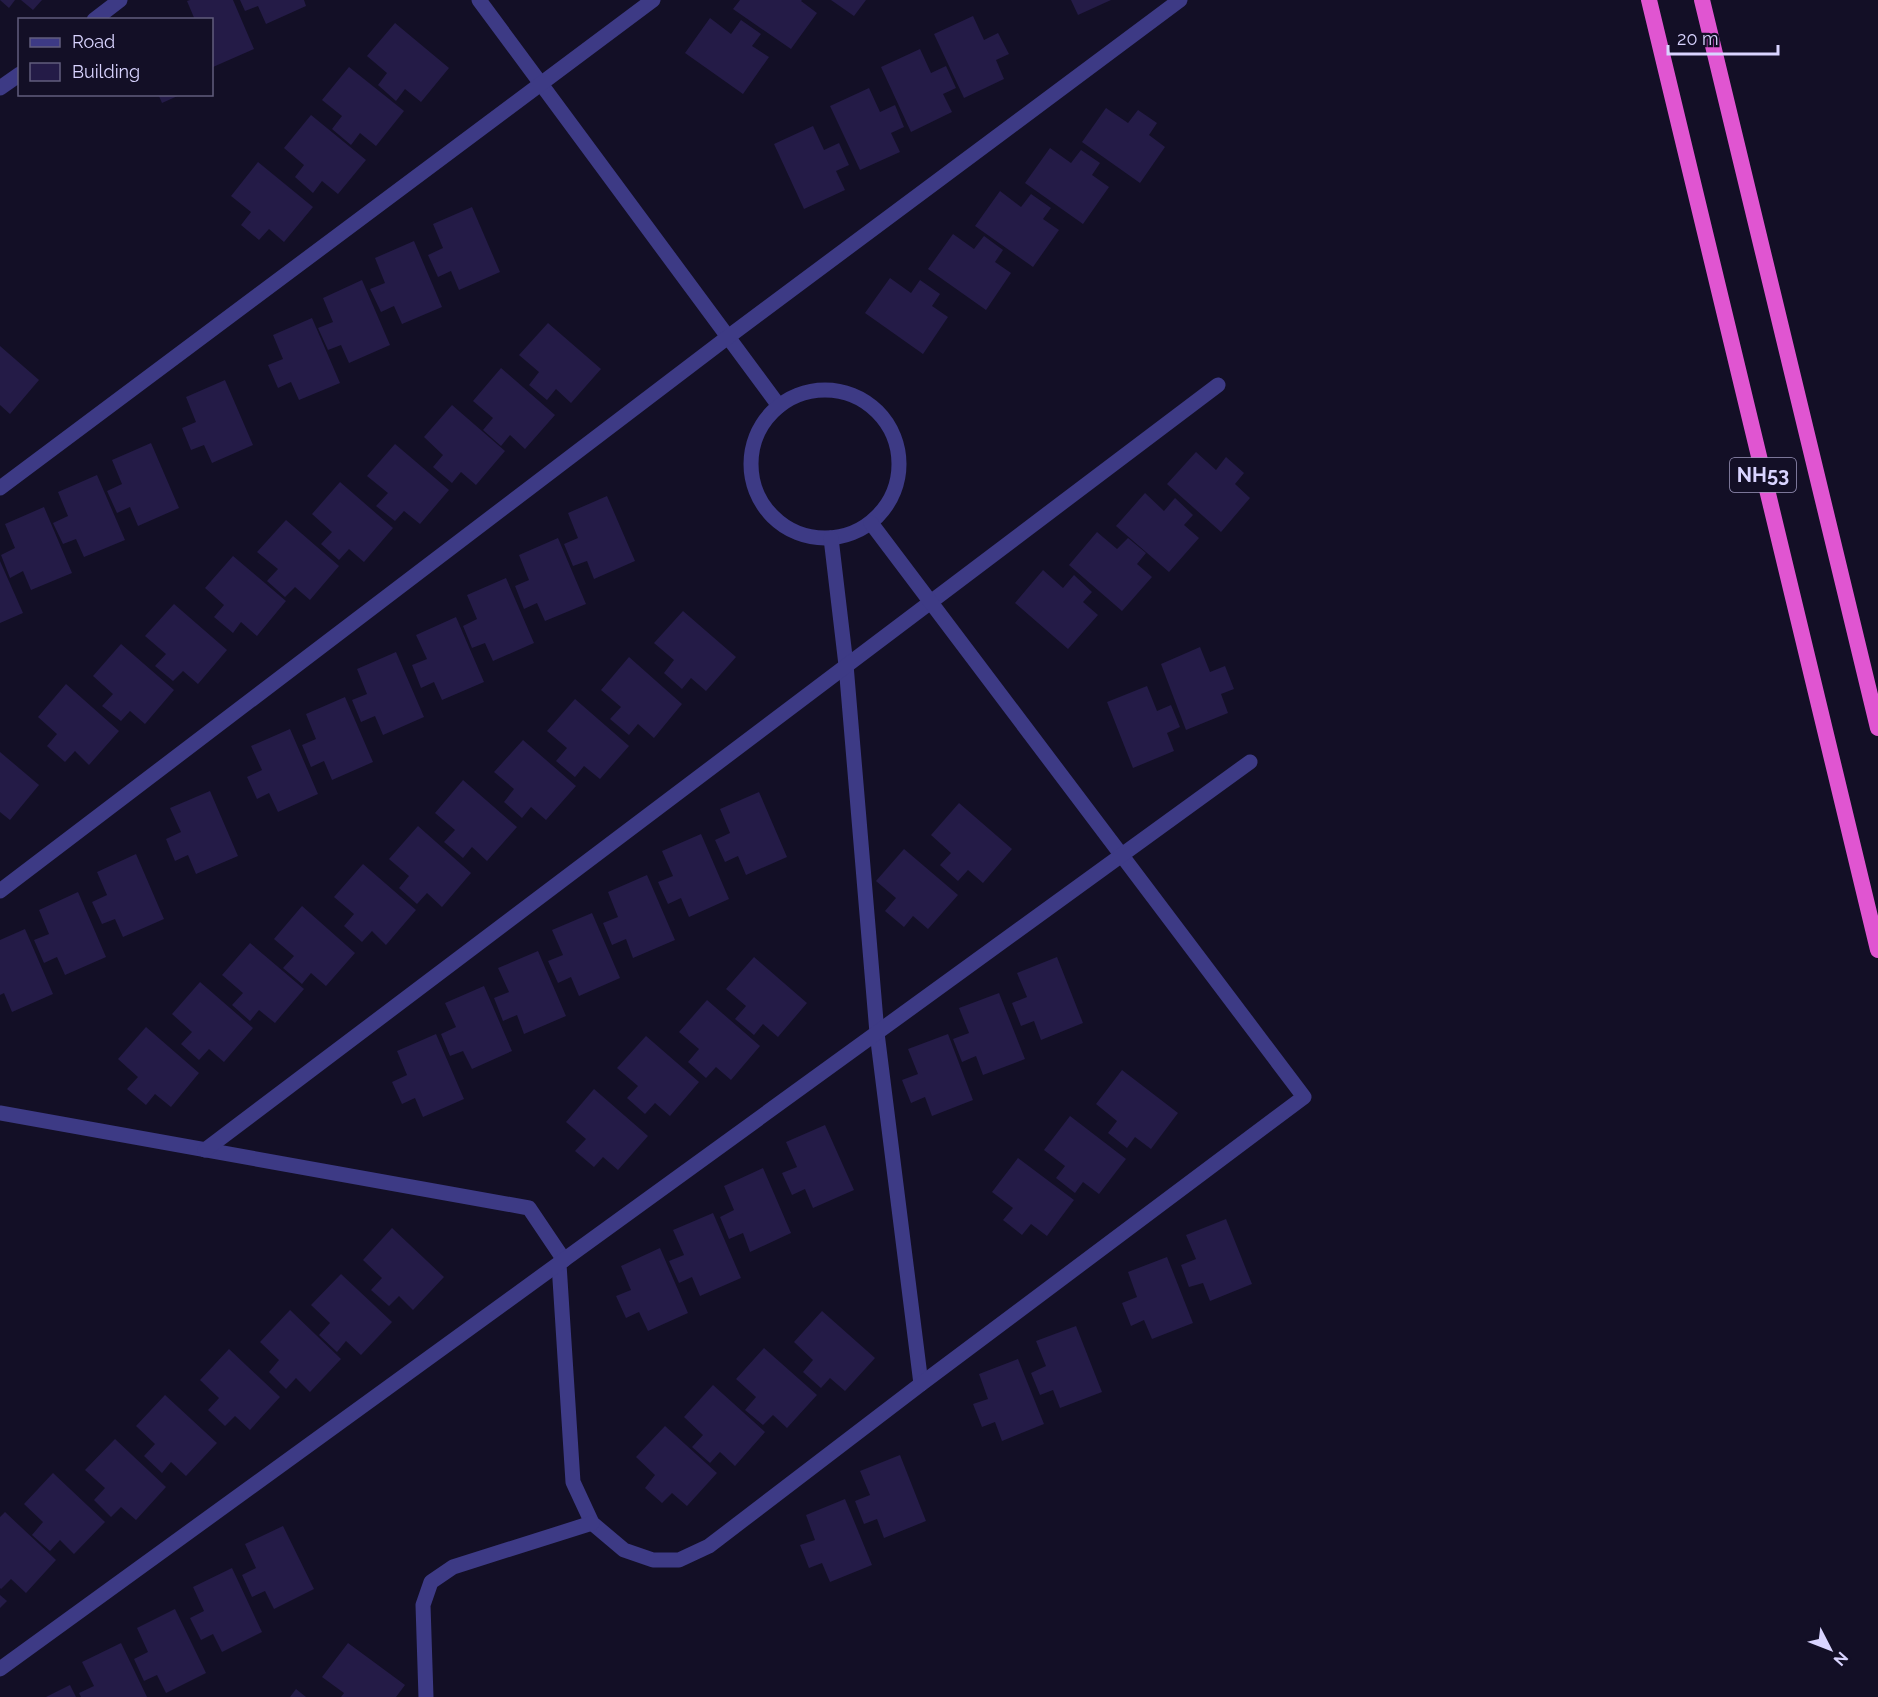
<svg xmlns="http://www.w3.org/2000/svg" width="1878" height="1697" font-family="Raleway,sans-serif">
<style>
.building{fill:#241b47}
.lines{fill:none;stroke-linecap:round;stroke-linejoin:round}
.minor{stroke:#3d3a85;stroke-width:15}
.trunk{stroke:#e055d1;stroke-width:16}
.labels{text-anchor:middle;stroke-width:5;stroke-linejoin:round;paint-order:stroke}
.shield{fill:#130f26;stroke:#9e99be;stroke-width:1.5}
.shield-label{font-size:20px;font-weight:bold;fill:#d9d4ff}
</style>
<rect width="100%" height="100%" fill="#130f26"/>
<g class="building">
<path d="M 0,0 L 15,0 L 9,8 Z"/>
<path d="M 21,0 L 42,0 L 33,10 Z"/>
<path d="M 190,0 L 233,0 L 254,49 L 213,67 L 212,20 L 195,20 L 187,1 Z"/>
<path d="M 240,0 L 304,0 L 306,6 L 266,24 L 258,6 L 245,11 Z"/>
<path d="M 740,0 L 802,0 L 801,1 L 817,13 L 791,49 L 733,9 Z"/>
<path d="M 831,0 L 866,0 L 854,16 Z"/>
<path d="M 1071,0 L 1111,0 L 1078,15 Z"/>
<path d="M 973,16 L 984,40 L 998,33 L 1009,54 L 996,60 L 1004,79 L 964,98 L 934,34 Z"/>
<path d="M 710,18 L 731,34 L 741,20 L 761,34 L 752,46 L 769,57 L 743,94 L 685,53 Z"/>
<path d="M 395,23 L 449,68 L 421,102 L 405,89 L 396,101 L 378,85 L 387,73 L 367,56 Z"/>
<path d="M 920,49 L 931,73 L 946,66 L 956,88 L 943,94 L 952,112 L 911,132 L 881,67 Z"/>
<path d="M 349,67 L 404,111 L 376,146 L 360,133 L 351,145 L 332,129 L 342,116 L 322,100 Z"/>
<path d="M 869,88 L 880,112 L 895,105 L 904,127 L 891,133 L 900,152 L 860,170 L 830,106 Z"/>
<path d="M 158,94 L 182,94 L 162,103 Z"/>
<path d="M 1106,108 L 1128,123 L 1138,110 L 1157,123 L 1149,135 L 1165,147 L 1140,183 L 1082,142 Z"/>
<path d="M 311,115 L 366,160 L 338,194 L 322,181 L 313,193 L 295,177 L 304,165 L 284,148 Z"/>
<path d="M 813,126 L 824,150 L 839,143 L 849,165 L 836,171 L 845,190 L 804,209 L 774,144 Z"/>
<path d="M 1050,148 L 1071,163 L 1081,150 L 1100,163 L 1092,175 L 1109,187 L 1083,224 L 1025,183 Z"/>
<path d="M 258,162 L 313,207 L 284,242 L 269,229 L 259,240 L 241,225 L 251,212 L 231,196 Z"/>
<path d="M 1000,191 L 1021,207 L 1031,194 L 1051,208 L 1043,219 L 1059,230 L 1033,267 L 975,226 Z"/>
<path d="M 472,207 L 500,272 L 459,290 L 451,271 L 438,277 L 428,255 L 443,248 L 433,224 Z"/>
<path d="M 953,234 L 974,249 L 984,236 L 1003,250 L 995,262 L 1011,273 L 986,310 L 928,269 Z"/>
<path d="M 414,241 L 442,307 L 402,324 L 394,306 L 381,312 L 370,289 L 385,283 L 375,258 Z"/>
<path d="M 890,278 L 911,293 L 920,280 L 940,294 L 932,306 L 948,317 L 923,354 L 865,313 Z"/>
<path d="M 362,280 L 390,345 L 349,363 L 341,345 L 328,350 L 318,328 L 333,322 L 323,298 Z"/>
<path d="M 312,318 L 340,383 L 299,400 L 291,382 L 278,388 L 268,365 L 283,359 L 273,335 Z"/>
<path d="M 548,323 L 601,369 L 571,403 L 556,389 L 547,400 L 529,385 L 539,372 L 519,355 Z"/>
<path d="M 0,346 L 39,380 L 10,414 L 0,405 Z"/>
<path d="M 501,368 L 555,415 L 525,449 L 510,435 L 501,446 L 483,430 L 493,418 L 473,401 Z"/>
<path d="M 225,380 L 253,445 L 212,463 L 204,445 L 191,450 L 182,428 L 196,422 L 186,397 Z"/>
<path d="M 452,405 L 505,451 L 476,485 L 461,472 L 452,483 L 433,467 L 443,455 L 424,437 Z"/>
<path d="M 151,443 L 179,508 L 138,526 L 130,507 L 117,513 L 107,491 L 122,484 L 112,460 Z"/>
<path d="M 395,444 L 449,490 L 420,524 L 404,511 L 395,521 L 376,506 L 388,493 L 367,476 Z"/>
<path d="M 1196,452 L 1216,470 L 1226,457 L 1244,473 L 1235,484 L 1250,498 L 1221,532 L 1167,484 Z"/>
<path d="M 97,475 L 125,540 L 84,557 L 76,539 L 63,544 L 53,523 L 68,516 L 58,492 Z"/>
<path d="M 340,482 L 393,528 L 364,562 L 349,549 L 339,560 L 321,544 L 332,532 L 312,514 Z"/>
<path d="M 1145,493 L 1164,511 L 1175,498 L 1193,515 L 1184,525 L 1199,538 L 1169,572 L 1116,526 Z"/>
<path d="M 607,496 L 635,561 L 594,579 L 587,561 L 573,566 L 564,544 L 578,538 L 568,513 Z"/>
<path d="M 44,507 L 72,573 L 31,590 L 23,571 L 10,578 L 1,555 L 15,548 L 5,524 Z"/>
<path d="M 286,520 L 339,566 L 310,600 L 295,587 L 285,597 L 267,581 L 278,569 L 257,552 Z"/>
<path d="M 1097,532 L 1117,549 L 1128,538 L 1146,553 L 1137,564 L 1152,577 L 1122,611 L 1069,565 Z"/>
<path d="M 558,538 L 586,604 L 545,621 L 537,603 L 524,609 L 515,586 L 529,580 L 519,555 Z"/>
<path d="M 233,556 L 286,601 L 257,636 L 241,622 L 233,633 L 214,617 L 224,605 L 205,588 Z"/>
<path d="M 0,561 L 23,613 L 0,623 Z"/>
<path d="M 1043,570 L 1063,588 L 1074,575 L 1092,592 L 1083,602 L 1098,615 L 1068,649 L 1015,603 Z"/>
<path d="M 506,578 L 534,643 L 493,661 L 485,643 L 472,648 L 463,626 L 477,619 L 467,595 Z"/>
<path d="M 174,604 L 227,650 L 198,684 L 183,671 L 173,681 L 155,666 L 166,654 L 145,636 Z"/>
<path d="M 683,611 L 736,657 L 706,691 L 691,678 L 682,689 L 664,673 L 674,660 L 654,643 Z"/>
<path d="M 456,617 L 484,682 L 442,700 L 434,682 L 421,688 L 412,665 L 427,659 L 416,635 Z"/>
<path d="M 121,644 L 174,690 L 145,724 L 130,711 L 121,721 L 102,706 L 113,694 L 93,676 Z"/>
<path d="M 1200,647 L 1210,672 L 1225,666 L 1234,689 L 1221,694 L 1228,713 L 1186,730 L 1161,664 Z"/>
<path d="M 396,652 L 424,717 L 383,735 L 375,716 L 361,722 L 352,700 L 367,694 L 357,669 Z"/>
<path d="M 629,657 L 682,704 L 654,738 L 638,724 L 629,735 L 610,719 L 621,707 L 601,690 Z"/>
<path d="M 66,684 L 119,731 L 89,765 L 75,751 L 65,762 L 47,746 L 57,734 L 38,717 Z"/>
<path d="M 1147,686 L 1157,711 L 1171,705 L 1180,727 L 1167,733 L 1174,751 L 1133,768 L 1107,702 Z"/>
<path d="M 345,697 L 373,762 L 332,780 L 324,761 L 311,767 L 302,745 L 316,739 L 306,714 Z"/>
<path d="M 575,699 L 629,746 L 600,779 L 584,766 L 575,777 L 556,761 L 567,748 L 547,731 Z"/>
<path d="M 290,729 L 318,794 L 278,812 L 269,793 L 257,799 L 247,777 L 262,770 L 251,746 Z"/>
<path d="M 523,740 L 576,786 L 546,820 L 531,807 L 522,818 L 504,802 L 514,789 L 494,772 Z"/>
<path d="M 0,752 L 39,785 L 10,820 L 0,812 Z"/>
<path d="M 463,780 L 517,827 L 487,861 L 472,847 L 463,858 L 444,842 L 455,830 L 435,813 Z"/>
<path d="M 210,791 L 238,856 L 196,874 L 188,855 L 175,861 L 166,839 L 181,832 L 170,808 Z"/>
<path d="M 759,792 L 787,857 L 746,875 L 738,856 L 725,862 L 715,840 L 730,833 L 720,809 Z"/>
<path d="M 959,803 L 1012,849 L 983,883 L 968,870 L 958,881 L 940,865 L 951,853 L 931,835 Z"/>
<path d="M 418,826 L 471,873 L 442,907 L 427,893 L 417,904 L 399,888 L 409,876 L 389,859 Z"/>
<path d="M 701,834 L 729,899 L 689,917 L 681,898 L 668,904 L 658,882 L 673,876 L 662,851 Z"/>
<path d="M 904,849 L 958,895 L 928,929 L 913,916 L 904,927 L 885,911 L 896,898 L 876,881 Z"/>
<path d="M 136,854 L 164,919 L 123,937 L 115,919 L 102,924 L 92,902 L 107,895 L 97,872 Z"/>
<path d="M 363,864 L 416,910 L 386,945 L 372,931 L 362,942 L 344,926 L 354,914 L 334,897 Z"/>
<path d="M 647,875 L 675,940 L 633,958 L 626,939 L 612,945 L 603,923 L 618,917 L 608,892 Z"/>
<path d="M 78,892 L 106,957 L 65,975 L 57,957 L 44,963 L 34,940 L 49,934 L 39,910 Z"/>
<path d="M 302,906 L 355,953 L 326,986 L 311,973 L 302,984 L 283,968 L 294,956 L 274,939 Z"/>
<path d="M 592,913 L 620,978 L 579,996 L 571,977 L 558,983 L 548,961 L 563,955 L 552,930 Z"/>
<path d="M 25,929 L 53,994 L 12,1012 L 4,993 L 0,995 L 0,940 Z"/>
<path d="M 250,943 L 304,989 L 275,1023 L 259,1010 L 250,1021 L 232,1005 L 243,993 L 222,975 Z"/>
<path d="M 538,951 L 566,1016 L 524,1034 L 517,1015 L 503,1021 L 494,998 L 509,992 L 498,968 Z"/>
<path d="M 754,957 L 807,1003 L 778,1037 L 763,1024 L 754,1035 L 735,1019 L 746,1006 L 726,989 Z"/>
<path d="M 1057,957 L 1083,1023 L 1041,1040 L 1034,1021 L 1021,1026 L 1012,1003 L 1027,997 L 1017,973 Z"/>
<path d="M 200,982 L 253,1028 L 224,1062 L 209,1049 L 199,1060 L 181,1044 L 192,1032 L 172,1014 Z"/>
<path d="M 484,986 L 512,1051 L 472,1069 L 463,1051 L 450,1056 L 441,1034 L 456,1027 L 445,1003 Z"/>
<path d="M 999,993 L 1025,1059 L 983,1075 L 976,1056 L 962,1062 L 953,1039 L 969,1033 L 959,1008 Z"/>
<path d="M 707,1000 L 760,1046 L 731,1080 L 716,1067 L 706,1078 L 688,1062 L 699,1049 L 679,1032 Z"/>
<path d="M 146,1027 L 199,1073 L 171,1107 L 155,1094 L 146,1105 L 127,1089 L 138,1077 L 118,1059 Z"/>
<path d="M 436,1034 L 464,1099 L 423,1117 L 415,1098 L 402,1104 L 392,1082 L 407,1075 L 397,1051 Z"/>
<path d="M 948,1034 L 973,1100 L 932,1116 L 925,1097 L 911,1103 L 902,1080 L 918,1074 L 908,1049 Z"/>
<path d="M 646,1036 L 699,1082 L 670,1116 L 655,1103 L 645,1114 L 627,1098 L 638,1086 L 617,1068 Z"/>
<path d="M 1122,1070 L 1178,1113 L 1151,1149 L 1135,1137 L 1127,1148 L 1108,1133 L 1117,1121 L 1096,1104 Z"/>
<path d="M 594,1089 L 648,1136 L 618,1170 L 603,1157 L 594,1167 L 575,1151 L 586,1139 L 566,1122 Z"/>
<path d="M 1070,1116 L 1126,1159 L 1099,1194 L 1083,1182 L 1075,1193 L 1056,1178 L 1065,1166 L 1044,1150 Z"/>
<path d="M 825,1125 L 854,1190 L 813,1208 L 805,1189 L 792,1195 L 782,1173 L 797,1167 L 786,1142 Z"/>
<path d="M 1018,1158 L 1074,1200 L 1047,1236 L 1031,1224 L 1022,1235 L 1003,1220 L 1013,1208 L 992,1192 Z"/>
<path d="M 763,1168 L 791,1233 L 750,1252 L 743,1233 L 729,1239 L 720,1217 L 734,1210 L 724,1186 Z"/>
<path d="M 713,1213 L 741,1278 L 700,1296 L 692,1277 L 679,1283 L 669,1261 L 684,1255 L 673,1230 Z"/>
<path d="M 1226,1219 L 1252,1284 L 1210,1301 L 1203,1283 L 1189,1287 L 1181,1265 L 1196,1259 L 1186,1235 Z"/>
<path d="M 392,1228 L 444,1277 L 413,1310 L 399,1296 L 389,1306 L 371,1290 L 382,1278 L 363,1260 Z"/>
<path d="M 660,1248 L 688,1313 L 648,1331 L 639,1312 L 626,1318 L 616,1296 L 631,1290 L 621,1266 Z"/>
<path d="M 1167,1257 L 1193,1323 L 1152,1339 L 1144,1320 L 1131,1326 L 1122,1303 L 1137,1297 L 1128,1272 Z"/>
<path d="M 341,1274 L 392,1322 L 361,1355 L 346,1341 L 337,1352 L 319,1335 L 330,1323 L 311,1305 Z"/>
<path d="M 290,1310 L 341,1359 L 310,1392 L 296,1378 L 286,1389 L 269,1372 L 279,1360 L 260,1342 Z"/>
<path d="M 822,1311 L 875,1358 L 845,1391 L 830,1378 L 821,1388 L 803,1372 L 813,1360 L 794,1342 Z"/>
<path d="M 1076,1326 L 1102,1392 L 1060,1408 L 1053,1390 L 1040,1395 L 1031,1373 L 1046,1366 L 1036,1341 Z"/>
<path d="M 764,1348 L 817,1395 L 787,1428 L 773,1415 L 763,1425 L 745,1410 L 756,1397 L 736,1379 Z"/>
<path d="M 229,1349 L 280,1397 L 250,1430 L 235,1416 L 225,1426 L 208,1410 L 219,1398 L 200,1380 Z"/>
<path d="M 1018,1359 L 1044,1424 L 1002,1441 L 995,1422 L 982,1427 L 973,1404 L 988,1399 L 979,1374 Z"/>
<path d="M 713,1385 L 765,1432 L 735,1466 L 720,1452 L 710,1463 L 692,1447 L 703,1435 L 684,1417 Z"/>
<path d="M 165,1395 L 217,1443 L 186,1476 L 171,1462 L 162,1473 L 144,1456 L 155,1444 L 136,1426 Z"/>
<path d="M 665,1426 L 717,1473 L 687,1506 L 672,1493 L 662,1503 L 645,1488 L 655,1475 L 636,1457 Z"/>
<path d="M 115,1439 L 166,1487 L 136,1520 L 121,1507 L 111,1517 L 94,1500 L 105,1488 L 85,1470 Z"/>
<path d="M 900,1455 L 926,1521 L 884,1538 L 877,1519 L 864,1524 L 855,1501 L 870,1495 L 860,1471 Z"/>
<path d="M 53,1473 L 105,1522 L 74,1554 L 60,1540 L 50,1551 L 32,1535 L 43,1522 L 24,1504 Z"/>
<path d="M 845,1499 L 872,1565 L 830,1582 L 822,1563 L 809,1568 L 800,1545 L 815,1540 L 806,1515 Z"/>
<path d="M 5,1512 L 56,1560 L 26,1593 L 11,1579 L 1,1589 L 0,1588 L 0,1517 Z"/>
<path d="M 283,1526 L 314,1589 L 274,1609 L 265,1591 L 252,1597 L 242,1575 L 256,1568 L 245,1544 Z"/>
<path d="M 232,1568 L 262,1632 L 222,1652 L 213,1634 L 201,1640 L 190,1618 L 204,1611 L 193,1587 Z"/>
<path d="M 0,1595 L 7,1601 L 0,1608 Z"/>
<path d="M 175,1609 L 206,1673 L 166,1693 L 157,1675 L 144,1681 L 134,1659 L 148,1652 L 137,1628 Z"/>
<path d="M 121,1643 L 147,1697 L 81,1697 L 79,1693 L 94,1686 L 82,1662 Z"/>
<path d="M 348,1643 L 405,1685 L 396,1697 L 341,1697 L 344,1693 L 322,1677 Z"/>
<path d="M 70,1685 L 76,1697 L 46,1697 Z"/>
<path d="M 296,1689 L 306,1697 L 290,1697 Z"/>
</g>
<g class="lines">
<g class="minor">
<path d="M 479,0 L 779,406"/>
<path d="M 94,20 L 120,0"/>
<path d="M 0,88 L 20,74"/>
<circle cx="825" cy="464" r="74"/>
<path d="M 0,488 L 653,0"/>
<path d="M 831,538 L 846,665 L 877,1033 L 921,1384"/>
<path d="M 0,891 L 728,337 L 1180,0"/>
<path d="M 0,1113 L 529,1208 L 564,1260"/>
<path d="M 205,1150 L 1218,385"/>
<path d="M 559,1264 L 573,1482 L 592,1523 L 624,1550 L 653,1560 L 679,1560 L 709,1546 L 921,1384 L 1304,1097 L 871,523"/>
<path d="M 0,1669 L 1250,762"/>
<path d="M 426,1697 L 423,1605 L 431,1582 L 453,1567 L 592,1523"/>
</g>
<g class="trunk">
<path d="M 1649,0 L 1878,950"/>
<path d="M 1702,0 L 1878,728"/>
</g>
</g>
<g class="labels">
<rect class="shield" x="1730" y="458" width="66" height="34" rx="4.5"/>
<g class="shield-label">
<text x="1763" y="482">NH53</text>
</g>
</g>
<rect x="18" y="18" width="195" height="78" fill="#130f26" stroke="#625e7d" stroke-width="1.5"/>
<rect x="30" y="38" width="30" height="9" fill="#3d3a85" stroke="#625e7d" stroke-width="1.5"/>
<text x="72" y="48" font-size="18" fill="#d9d4ff">Road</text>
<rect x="30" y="63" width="30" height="18" fill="#241b47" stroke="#625e7d" stroke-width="1.5"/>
<text x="72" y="78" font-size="18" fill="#d9d4ff">Building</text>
<g transform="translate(1830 1649) rotate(132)" stroke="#130f26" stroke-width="4.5" paint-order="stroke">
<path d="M0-4.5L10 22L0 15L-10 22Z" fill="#d9d4ff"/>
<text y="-9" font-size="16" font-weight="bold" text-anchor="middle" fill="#d9d4ff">N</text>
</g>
<path d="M1668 45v9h110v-9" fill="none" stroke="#d9d4ff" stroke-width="3"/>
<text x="1677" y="45" font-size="18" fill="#d9d4ff" stroke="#130f26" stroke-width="4.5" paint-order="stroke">20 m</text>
</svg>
